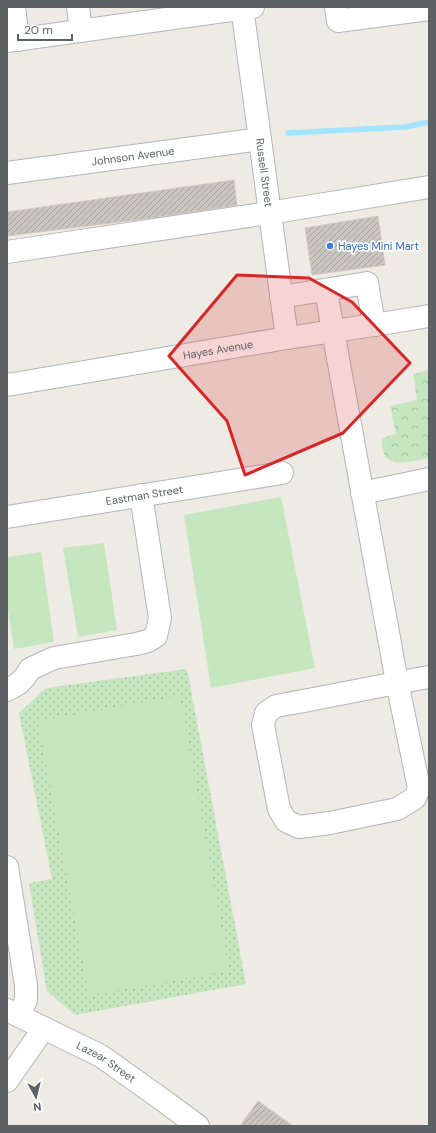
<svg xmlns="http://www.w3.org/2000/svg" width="436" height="1133" font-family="'DM Sans',sans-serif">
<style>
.grass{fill:url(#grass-dots)}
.park{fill:url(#park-crowns)}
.pitch{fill:#c6e6c0}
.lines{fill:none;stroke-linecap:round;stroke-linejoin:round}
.stream{stroke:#a3e5ff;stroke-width:5.5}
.building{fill:url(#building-hatch);stroke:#d3cbc2}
.minor-casing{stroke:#b1b5b9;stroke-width:24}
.minor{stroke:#fff;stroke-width:22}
.marked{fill:#d62828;fill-opacity:0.2;stroke:#d62828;stroke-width:3;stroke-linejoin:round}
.shop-dot{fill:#3f7fe0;stroke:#fff;stroke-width:1.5}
.labels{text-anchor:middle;stroke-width:3.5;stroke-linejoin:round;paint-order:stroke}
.street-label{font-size:11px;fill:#5c6164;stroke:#fff}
.shop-label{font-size:11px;fill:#366cbe;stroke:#fff;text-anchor:start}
</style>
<defs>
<pattern id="grass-dots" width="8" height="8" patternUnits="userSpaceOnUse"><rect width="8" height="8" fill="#c6e6c0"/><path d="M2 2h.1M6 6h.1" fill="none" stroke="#a4bea0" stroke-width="1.8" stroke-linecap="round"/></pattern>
<pattern id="park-crowns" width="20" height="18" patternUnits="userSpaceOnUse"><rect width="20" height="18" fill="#c6e6c0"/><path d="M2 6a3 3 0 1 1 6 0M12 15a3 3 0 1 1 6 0" fill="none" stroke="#a4bea0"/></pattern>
<pattern id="building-hatch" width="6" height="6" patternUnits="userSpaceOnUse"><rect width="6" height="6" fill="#c9c5c0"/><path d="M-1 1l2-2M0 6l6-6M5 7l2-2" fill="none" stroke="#a6a3a0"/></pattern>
</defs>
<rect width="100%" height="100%" fill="#eeeae4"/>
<path class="grass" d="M 187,669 L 246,984 L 75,1015 L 47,991 L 29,883 L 52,879 L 19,713 L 46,688 Z"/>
<path class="park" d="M 429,370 L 429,458 C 417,460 391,469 384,454 C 382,450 382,443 381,438 L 396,434 L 390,406 L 417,400 L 413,374 Z"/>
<g class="pitch">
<path d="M 281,497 L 315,668 L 211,688 L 184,515 Z"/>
<path d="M 104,543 L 117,630 L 78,637 L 63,548 Z"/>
<path d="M 41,552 L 54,642 L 14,649 L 7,604 L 7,557 Z"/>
<path d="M 180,696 L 229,971 L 89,995 L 38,721 Z"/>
</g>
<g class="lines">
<path class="stream" d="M 288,133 L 405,127 L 429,122"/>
</g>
<g class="building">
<path d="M 234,180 L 237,205 L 152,218 L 7,236 L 7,212 Z"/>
<path d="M 378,216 L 385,265 L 312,275 L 305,228 Z"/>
<path d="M 258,1101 L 293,1126 L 240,1126 Z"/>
</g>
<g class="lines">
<g class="minor-casing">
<g id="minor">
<path d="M 14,7 L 18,40"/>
<path d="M 78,7 L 81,31"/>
<path id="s1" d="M 242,7 L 287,338"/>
<path d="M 336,7 L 338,21 L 406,12 L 405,7"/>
<path d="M 406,12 L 429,9"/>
<path d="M 7,41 L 253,7"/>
<path id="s2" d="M 7,173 L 260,139"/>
<path d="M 7,252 L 269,213 L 429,187"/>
<path d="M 326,290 L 333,331 L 397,682 L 419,788 L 415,798 L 397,809 L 330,823 L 299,827 L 286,821 L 279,809 L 263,725 L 266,713 L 276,706 C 327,697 378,686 429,677"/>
<path d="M 281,297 L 367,283 L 374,325"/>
<path id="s3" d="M 7,385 L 287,338 L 374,325 L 429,316"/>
<path d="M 362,493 L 429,479"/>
<path id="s4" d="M 7,517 L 282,473"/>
<path d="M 7,690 L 18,684 L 25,677 L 30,669 L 54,658 L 136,644 L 148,641 L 156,636 L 160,618 L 141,495"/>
<path d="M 7,867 L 26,985 L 26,1000 L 19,1016"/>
<path id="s5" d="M 7,1010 L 101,1056 L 160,1098 L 198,1126"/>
<path d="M 7,1081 L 44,1028"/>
</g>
</g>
<use href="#minor" class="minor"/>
</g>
<path class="marked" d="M 237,275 L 309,278 L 352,302 L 410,363 L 343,433 L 245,475 L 227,421 L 169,356 Z"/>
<circle class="shop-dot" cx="330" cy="246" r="4"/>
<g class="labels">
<g class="street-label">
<text dy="4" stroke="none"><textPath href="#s2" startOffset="127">Johnson Avenue</textPath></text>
<text dy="4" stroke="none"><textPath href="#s1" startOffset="167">Russell Street</textPath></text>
<text dy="4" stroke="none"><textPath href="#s3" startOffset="214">Hayes Avenue</textPath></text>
<text dy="4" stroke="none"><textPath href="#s4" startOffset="139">Eastman Street</textPath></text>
<text dy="4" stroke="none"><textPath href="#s5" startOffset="112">Lazear Street</textPath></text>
</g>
<g class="shop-label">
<text x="338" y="250">Hayes Mini Mart</text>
</g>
</g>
<rect width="436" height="1133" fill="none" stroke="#5c6164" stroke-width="16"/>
<g transform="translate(36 1097) rotate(172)" stroke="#ffffff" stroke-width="3" paint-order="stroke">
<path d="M0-3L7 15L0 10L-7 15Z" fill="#5c6164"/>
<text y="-6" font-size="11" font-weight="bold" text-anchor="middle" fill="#5c6164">N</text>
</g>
<path d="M18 34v6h54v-6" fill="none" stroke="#5c6164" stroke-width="2"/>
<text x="24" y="34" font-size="12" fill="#5c6164" stroke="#ffffff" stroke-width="3" paint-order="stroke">20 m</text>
</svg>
